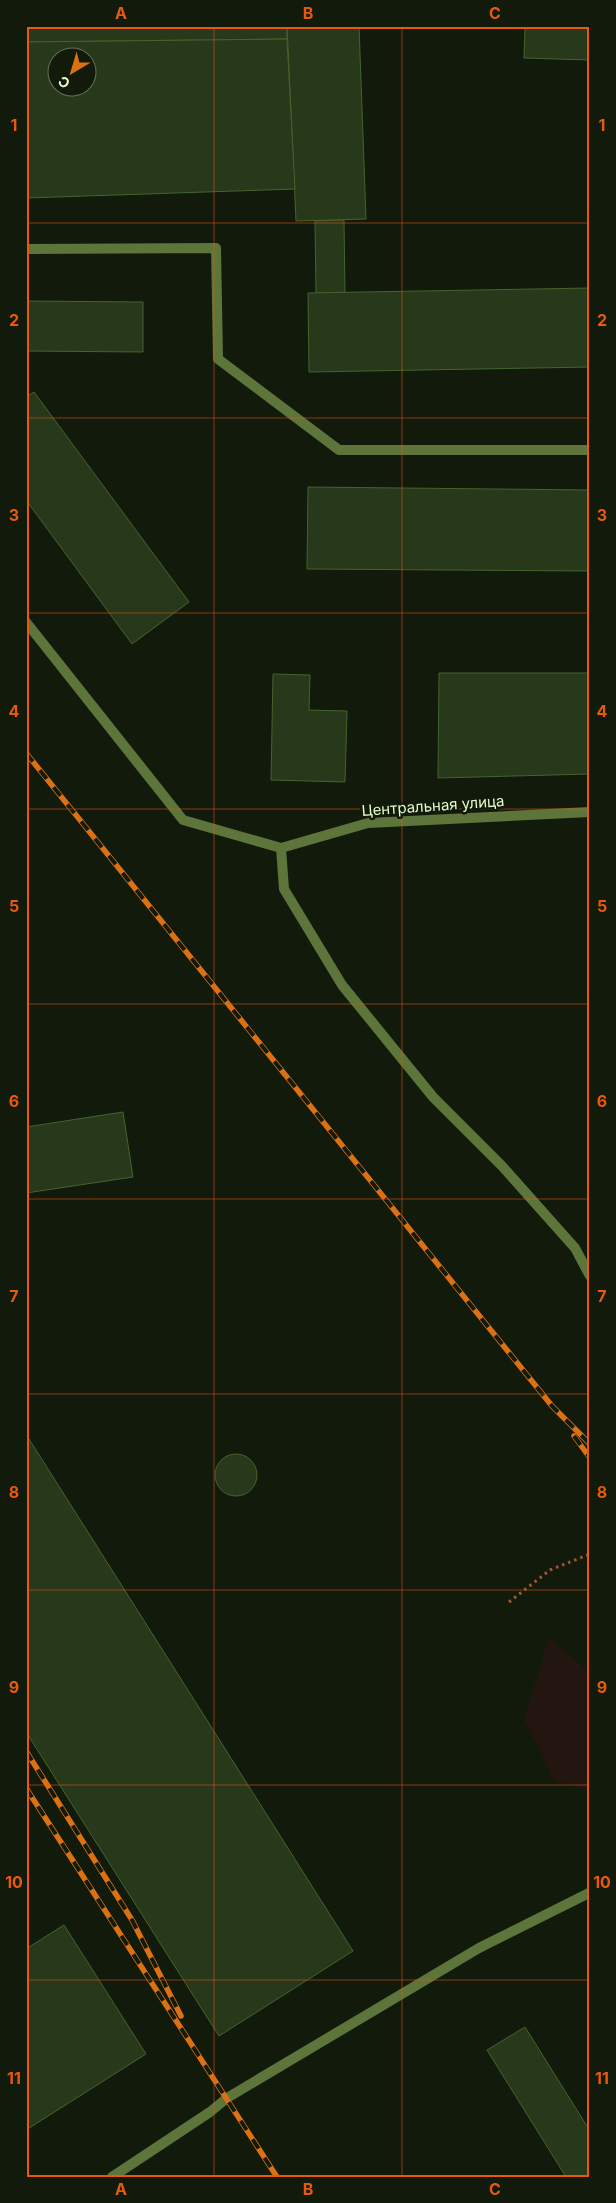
<svg xmlns="http://www.w3.org/2000/svg" width="616" height="2203" font-family="Inter,sans-serif">
<style>
.green{fill:#231610}
.building{fill:#27391a;stroke:#45632e;fill-rule:evenodd}
.lines{fill:none;stroke-linecap:round;stroke-linejoin:round}
.path{stroke:#a15736;stroke-width:3;stroke-dasharray:2.5 4;stroke-linecap:butt}
.lane{stroke:#5d753b;stroke-width:10}
.street{stroke:#5d753b;stroke-width:10}
.rail-casing{stroke:#dc7114;stroke-width:5.5}
.rail{stroke:#121a0c;stroke-width:4;stroke-dasharray:11;stroke-linecap:butt}
.grid{fill:none;stroke:#e8590c;stroke-width:1;stroke-opacity:0.55}
.labels{text-anchor:middle;stroke-width:5;stroke-linejoin:round;paint-order:stroke}
.street-label{font-size:15px;fill:#e3faca;stroke:#121a0c}
.neatline{fill:none;stroke:#e8590c;stroke-width:2}
.grid-label{font-size:16px;text-anchor:middle;font-weight:bold;fill:#e8590c}
</style>
<rect width="100%" height="100%" fill="#121a0c"/>
<path class="green" d="M 549,1637 L 590,1673 L 590,1791 L 554,1780 L 524,1719 Z"/>
<g class="building">
<path d="M 26,26 L 287,26 L 287,39 L 26,42 Z"/>
<path d="M 287,26 L 359,26 L 366,219 L 296,221 Z"/>
<path d="M 525,26 L 590,26 L 590,60 L 524,58 Z"/>
<path d="M 287,39 L 295,189 L 26,198 L 26,42 ZM 58,58 L 88,58 L 88,88 L 58,88 Z"/>
<path d="M 344,220 L 345,293 L 316,293 L 315,221 Z"/>
<path d="M 590,288 L 590,367 L 309,372 L 308,293 Z"/>
<path d="M 26,301 L 143,302 L 143,352 L 26,351 Z"/>
<path d="M 34,392 L 189,602 L 132,644 L 26,500 L 26,397 Z"/>
<path d="M 308,487 L 590,490 L 590,571 L 307,569 Z"/>
<path d="M 439,673 L 590,673 L 590,774 L 438,778 Z"/>
<path d="M 273,674 L 310,675 L 309,710 L 347,711 L 345,782 L 271,780 Z"/>
<path d="M 123,1112 L 133,1177 L 26,1193 L 26,1127 Z"/>
<path d="M 29,1439 L 353,1951 L 219,2036 L 26,1732 L 26,1441 Z"/>
<circle cx="236" cy="1475" r="21"/>
<path d="M 64,1925 L 146,2054 L 26,2130 L 26,1949 Z"/>
<path d="M 525,2027 L 590,2131 L 590,2177 L 566,2177 L 487,2050 Z"/>
</g>
<g class="lines">
<path class="path" d="M 509,1602 L 550,1570 L 590,1554"/>
<g class="lane">
<path d="M 26,249 L 216,248 L 218,359 L 339,450 L 590,450"/>
<path d="M 26,622 L 183,820 L 281,848"/>
<path d="M 112,2177 L 210,2112 L 227,2098 L 479,1948 L 589,1893"/>
</g>
<g class="street">
<path d="M 590,812 L 368,823 L 281,848 L 284,889 L 342,985 L 433,1097 L 502,1166 L 575,1248 L 590,1276"/>
<path d="M 589,1893 L 590,1895"/>
</g>
<g class="rail-casing">
<g id="rail">
<path d="M 26,753 L 552,1406 L 590,1444"/>
<path d="M 574,1436 L 590,1458"/>
<path d="M 26,1751 L 132,1920 L 181,2016"/>
<path d="M 26,1788 L 277,2177"/>
</g>
</g>
<use href="#rail" class="rail"/>
</g>
<path class="grid" d="M 214,26 L 214,2177M 402,26 L 402,2177M 26,223 L 590,223M 26,418 L 590,418M 26,613 L 590,613M 26,809 L 590,809M 26,1004 L 590,1004M 26,1199 L 590,1199M 26,1394 L 590,1394M 26,1590 L 590,1590M 26,1785 L 590,1785M 26,1980 L 590,1980"/>
<g class="labels">
<g class="street-label">
<text transform="translate(433 806) rotate(-4)" y="5">Центральная улица</text>
</g>
</g>
<rect width="616" height="2203" fill="none" stroke="#121a0c" stroke-width="55"/>
<g transform="translate(72 72) rotate(218)"><circle r="24" fill="#121a0c" stroke="#667458"/>
<path d="M0-4L9 19L0 12L-9 19Z" fill="#dc7114"/>
<text y="-8" font-size="14" font-weight="bold" text-anchor="middle" fill="#e3faca">С</text>
</g>
<rect x="28" y="28" width="560" height="2148" class="neatline"/>
<g class="grid-label">
<text x="121" y="19">A</text>
<text x="308" y="19">B</text>
<text x="495" y="19">C</text>
<text x="14" y="131">1</text>
<text x="602" y="131">1</text>
<text x="14" y="326">2</text>
<text x="602" y="326">2</text>
<text x="14" y="521">3</text>
<text x="602" y="521">3</text>
<text x="14" y="717">4</text>
<text x="602" y="717">4</text>
<text x="14" y="912">5</text>
<text x="602" y="912">5</text>
<text x="14" y="1107">6</text>
<text x="602" y="1107">6</text>
<text x="14" y="1302">7</text>
<text x="602" y="1302">7</text>
<text x="14" y="1498">8</text>
<text x="602" y="1498">8</text>
<text x="14" y="1693">9</text>
<text x="602" y="1693">9</text>
<text x="14" y="1888">10</text>
<text x="602" y="1888">10</text>
<text x="14" y="2084">11</text>
<text x="602" y="2084">11</text>
<text x="121" y="2195">A</text>
<text x="308" y="2195">B</text>
<text x="495" y="2195">C</text>
</g>
</svg>
